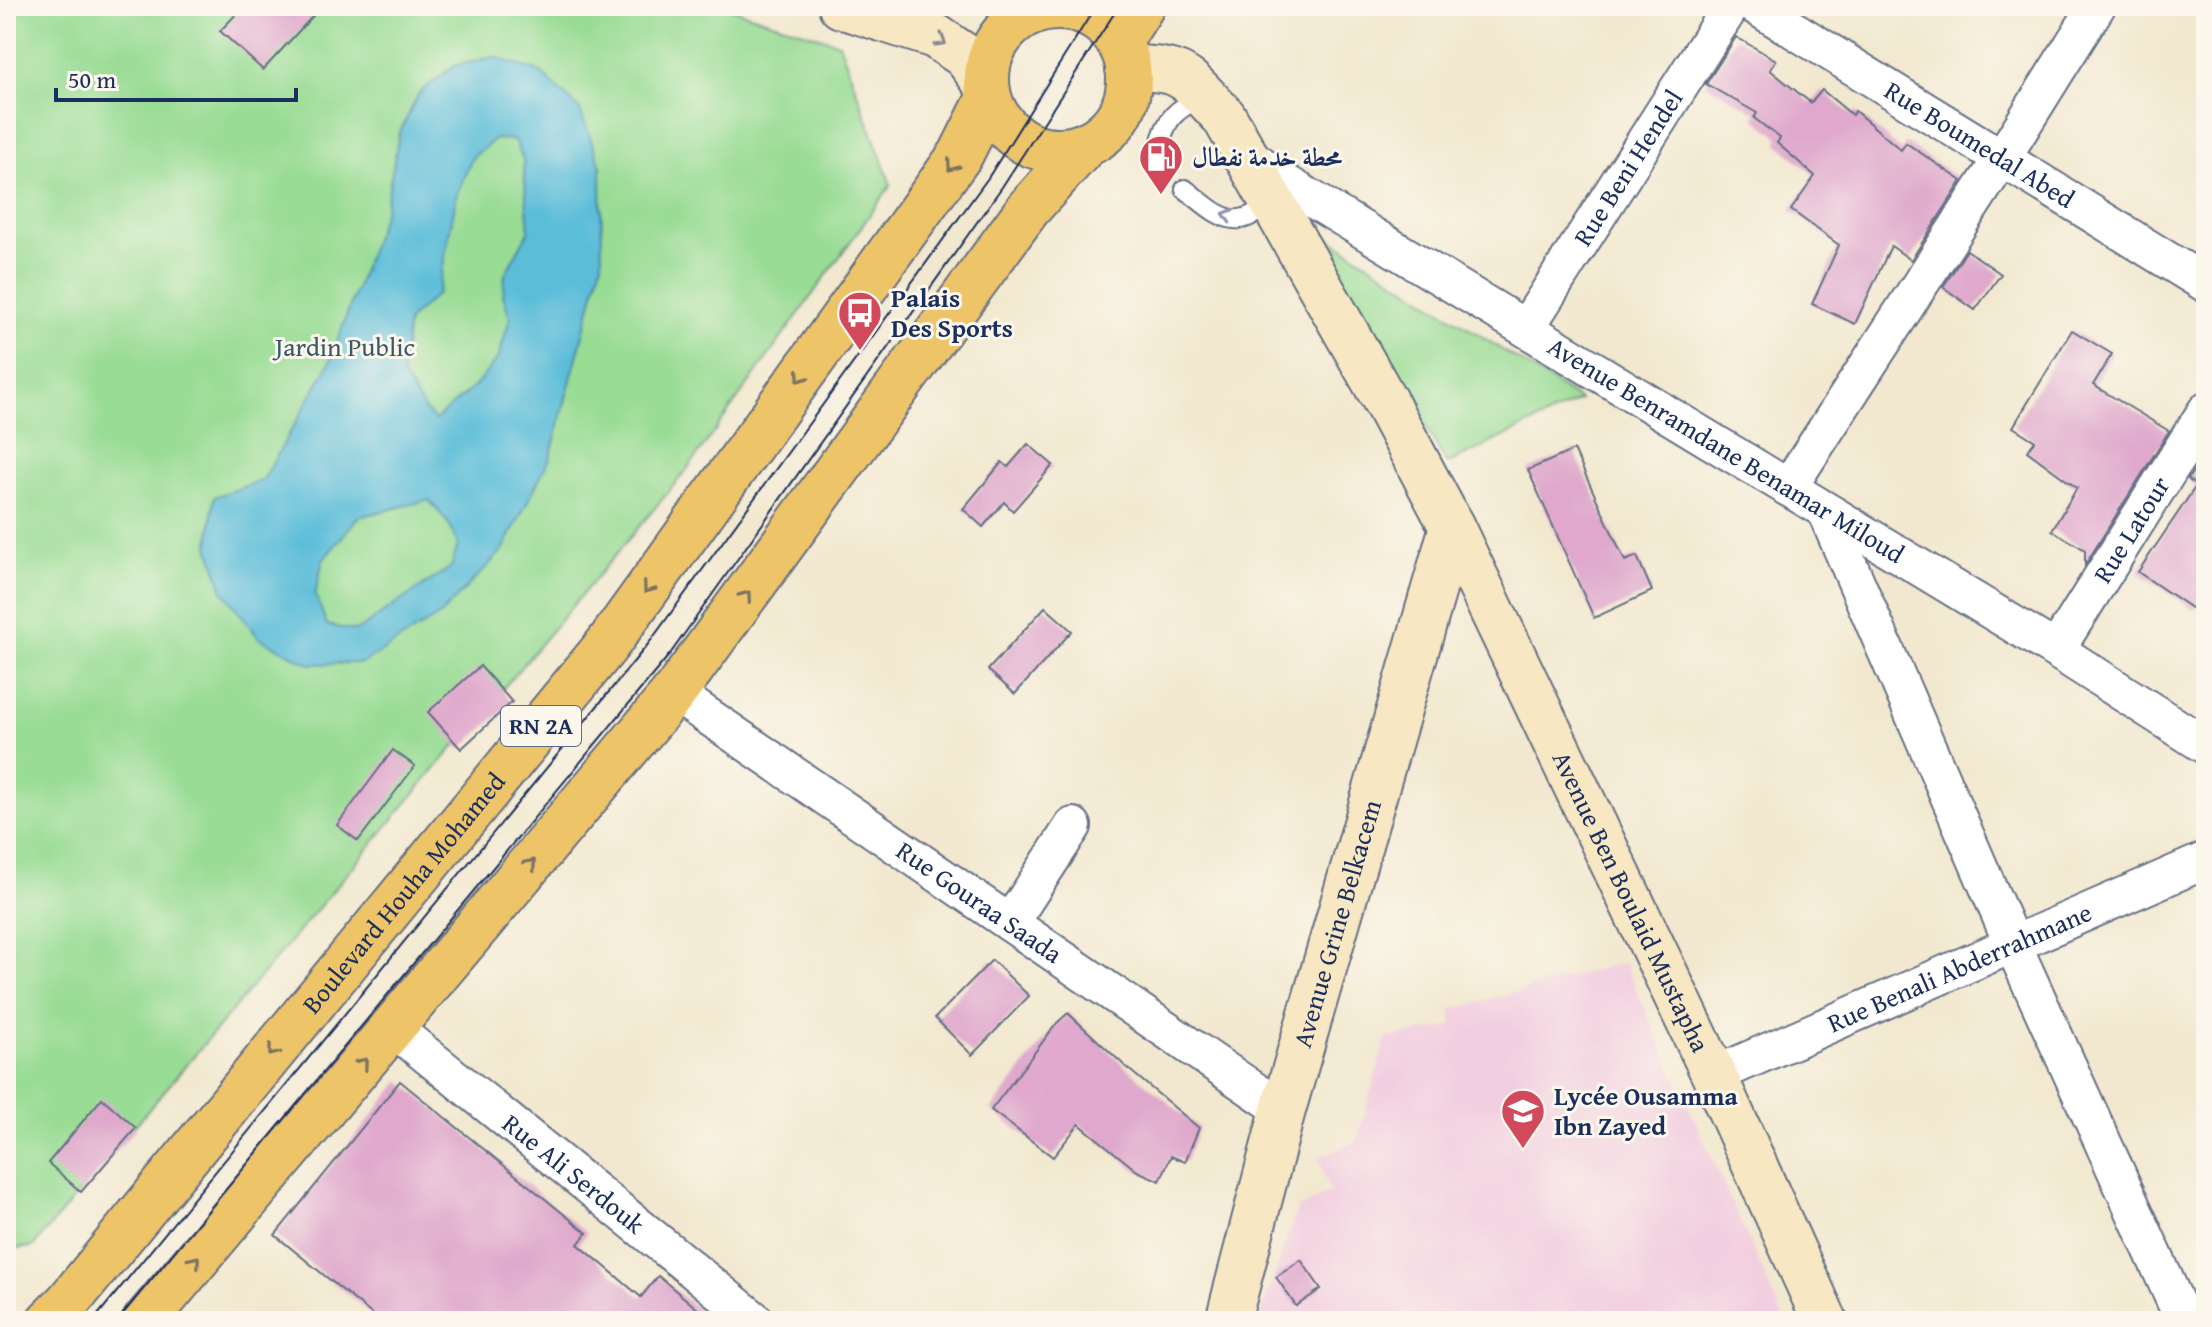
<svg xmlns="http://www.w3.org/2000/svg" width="2212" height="1327" font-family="'Gentium Book Plus',Amiri,serif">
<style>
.built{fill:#f2cfe0}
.green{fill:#99dc94;stroke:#5a8679;stroke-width:2}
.water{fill:#5bbdd9;stroke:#3b769c;stroke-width:2;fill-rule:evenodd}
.building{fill:#dfa8cc}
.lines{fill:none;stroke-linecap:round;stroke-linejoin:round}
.lane-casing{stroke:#667086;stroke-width:22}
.street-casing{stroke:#667086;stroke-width:40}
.secondary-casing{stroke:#667086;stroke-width:48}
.primary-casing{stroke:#667086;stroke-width:48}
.lane{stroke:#fff;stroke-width:18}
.street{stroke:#fff;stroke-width:36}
.secondary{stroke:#f8e7c3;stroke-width:44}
.primary{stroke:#eec469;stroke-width:44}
.tram{stroke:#1b2f5e;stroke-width:2}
.oneway{stroke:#8a8b90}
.oneway2{stroke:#7a7263}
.oneway3{stroke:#8d97ae}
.labels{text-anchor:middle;stroke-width:6;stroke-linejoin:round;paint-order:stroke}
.shield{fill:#fbf7ec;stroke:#5e6b89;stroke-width:2}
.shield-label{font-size:24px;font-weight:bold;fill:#1b2f5e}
.street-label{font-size:26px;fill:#1b2f5e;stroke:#fbf7ec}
.poi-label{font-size:26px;font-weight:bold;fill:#1b2f5e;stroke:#fbf7ec;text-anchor:start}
.park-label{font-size:26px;fill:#3a5a6c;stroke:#fbf7ec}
</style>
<rect width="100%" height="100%" fill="#fbf7ec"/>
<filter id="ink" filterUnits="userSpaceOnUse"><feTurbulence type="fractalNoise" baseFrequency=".0125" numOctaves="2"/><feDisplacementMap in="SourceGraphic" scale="16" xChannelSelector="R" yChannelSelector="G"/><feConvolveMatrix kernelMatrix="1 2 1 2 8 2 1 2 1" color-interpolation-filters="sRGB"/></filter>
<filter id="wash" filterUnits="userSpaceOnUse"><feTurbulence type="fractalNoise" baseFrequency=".006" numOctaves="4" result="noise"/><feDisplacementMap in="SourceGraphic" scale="32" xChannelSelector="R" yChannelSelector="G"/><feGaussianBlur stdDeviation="1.8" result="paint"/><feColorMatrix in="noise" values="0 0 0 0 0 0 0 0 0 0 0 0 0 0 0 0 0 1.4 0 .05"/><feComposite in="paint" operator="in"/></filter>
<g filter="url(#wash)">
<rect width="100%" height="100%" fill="#f2e8cf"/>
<path class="built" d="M 1624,962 L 1785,1321 L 1259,1321 L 1297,1209 L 1330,1192 L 1318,1158 L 1357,1141 L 1386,1038 L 1452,1026 L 1451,1010 Z"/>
<g class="green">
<path d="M 6,6 L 722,6 L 839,43 L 891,185 L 686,471 L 33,1247 L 6,1249 Z"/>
<path d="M 1309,225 L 1580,400 L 1447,464 Z"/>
</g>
<path class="water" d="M 494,57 L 540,72 L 579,108 L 601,166 L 602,263 L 550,458 L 503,550 L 440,615 L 363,663 L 309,664 L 259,638 L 223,591 L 209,546 L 214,497 L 263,480 L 329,364 L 385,209 L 399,134 L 419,93 L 454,66 ZM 495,139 L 514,140 L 523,159 L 529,231 L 505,274 L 503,295 L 510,318 L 499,356 L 476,385 L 435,420 L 425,410 L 402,375 L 408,321 L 438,293 L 457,193 L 472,158 ZM 429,500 L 449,524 L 458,545 L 451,567 L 356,631 L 327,625 L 315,594 L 323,560 L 358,517 Z"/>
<g id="blocks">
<g class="building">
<path d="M 244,6 L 322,6 L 263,70 L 220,31 Z"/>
<path d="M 1736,37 L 1776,60 L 1770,70 L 1811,103 L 1822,90 L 1852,115 L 1855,111 L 1901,150 L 1906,143 L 1962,181 L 1911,260 L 1891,246 L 1855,324 L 1812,304 L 1839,245 L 1791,210 L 1815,176 L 1777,143 L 1780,138 L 1754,118 L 1757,113 L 1706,84 Z"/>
<path d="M 1967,250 L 2001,274 L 1975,310 L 1943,287 Z"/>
<path d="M 2072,330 L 2112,354 L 2093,385 L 2169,431 L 2085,565 L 2085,550 L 2052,530 L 2077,488 L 2027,451 L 2035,441 L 2013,427 Z"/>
<path d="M 1028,444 L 1053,465 L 1013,511 L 1004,502 L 983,527 L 963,509 L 1002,462 L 1008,467 Z"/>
<path d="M 1574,450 L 1625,561 L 1637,556 L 1652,591 L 1594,618 L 1528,470 Z"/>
<path d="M 2205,453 L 2206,593 L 2194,610 L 2138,572 L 2196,486 L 2188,479 Z"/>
<path d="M 1045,607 L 1072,631 L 1015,694 L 988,670 Z"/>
<path d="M 480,666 L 512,702 L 461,749 L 428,712 Z"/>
<path d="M 393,750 L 415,766 L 358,841 L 337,825 Z"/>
<path d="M 992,960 L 1029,996 L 972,1055 L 935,1018 Z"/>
<path d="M 1068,1013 L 1126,1067 L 1199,1128 L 1185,1162 L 1171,1156 L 1160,1181 L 1137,1171 L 1079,1124 L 1053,1157 L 991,1110 L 1057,1023 Z"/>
<path d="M 400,1081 L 587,1233 L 578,1244 L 641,1297 L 658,1276 L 712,1321 L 380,1321 L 275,1235 Z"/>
<path d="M 102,1098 L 136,1128 L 81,1192 L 48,1163 Z"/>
<path d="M 1301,1260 L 1321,1289 L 1296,1306 L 1276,1277 Z"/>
</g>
</g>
</g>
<g filter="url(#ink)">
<use href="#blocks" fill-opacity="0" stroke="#667086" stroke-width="2"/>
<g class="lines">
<g class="lane-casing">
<g id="lane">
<path d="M 1159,148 C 1166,117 1176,109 1204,96"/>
<path d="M 1185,189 C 1199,199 1220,222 1240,219 C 1251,218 1264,207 1274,201"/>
</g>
</g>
<g class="street-casing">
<g id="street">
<path id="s1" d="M 1755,6 L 2206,284"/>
<path id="s2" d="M 1248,155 L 1284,182 L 2056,650 L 2206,746"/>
<path id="s3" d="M 1526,328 L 1731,6"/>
<path d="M 1788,488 L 2002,158 L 2097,6"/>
<path d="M 1826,512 L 2013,945 L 2184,1321"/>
<path id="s4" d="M 2056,650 L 2206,411"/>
<path id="s5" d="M 674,693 L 1283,1110"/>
<path d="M 1010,923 L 1073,826"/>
<path id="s6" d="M 393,1028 L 756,1321"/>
<path id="s7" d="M 1714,1075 L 2206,860"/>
</g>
</g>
<g class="secondary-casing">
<g id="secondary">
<path d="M 841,6 L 935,36 L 965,56 L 987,85"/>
<path d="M 1019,6 L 1030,12"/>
<path id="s8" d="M 1128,68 C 1186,68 1186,77 1224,117 L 1384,399 L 1452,527 L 1714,1075 L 1825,1321"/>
<path id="s9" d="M 1228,1321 L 1283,1110 L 1452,527"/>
</g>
</g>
<g class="primary-casing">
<g id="primary">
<circle cx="1058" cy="79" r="71"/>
<path d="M 1119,42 L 1142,6"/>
<path id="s10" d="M 49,1321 L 68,1302 L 607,645 L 961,154 L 989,98"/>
<path d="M 145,1321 L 674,693 L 1028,209 L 1086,144"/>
</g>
</g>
<use href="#lane" class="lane"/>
<use href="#street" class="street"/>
<use href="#secondary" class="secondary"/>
<use href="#primary" class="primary"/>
<g class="tram">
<path d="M 93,1321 L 649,643 L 988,178 L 1096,6"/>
<path d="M 117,1321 L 670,654 L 1002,187 L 1119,6"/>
</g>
</g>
<defs><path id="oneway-chevron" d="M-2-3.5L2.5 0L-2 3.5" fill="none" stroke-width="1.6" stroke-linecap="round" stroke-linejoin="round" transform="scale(2)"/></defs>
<use class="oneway" href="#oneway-chevron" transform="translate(941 41) rotate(30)"/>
<g class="oneway2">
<use href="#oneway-chevron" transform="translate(952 166) rotate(126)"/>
<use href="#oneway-chevron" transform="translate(801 377) rotate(126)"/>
<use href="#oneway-chevron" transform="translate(648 588) rotate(126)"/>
<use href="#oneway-chevron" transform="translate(746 596) rotate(-54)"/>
<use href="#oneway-chevron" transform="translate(531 864) rotate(-50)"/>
<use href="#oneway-chevron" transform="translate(273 1051) rotate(129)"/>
<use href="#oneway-chevron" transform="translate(363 1063) rotate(-50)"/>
<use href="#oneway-chevron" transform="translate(195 1261) rotate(-50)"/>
</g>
<use class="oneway3" href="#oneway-chevron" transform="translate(1228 215) rotate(-163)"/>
</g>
<defs>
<g id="fuel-pin" transform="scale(2.3)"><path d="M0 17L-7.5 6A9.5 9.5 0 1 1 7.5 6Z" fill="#d1495b" stroke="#fbf7ec"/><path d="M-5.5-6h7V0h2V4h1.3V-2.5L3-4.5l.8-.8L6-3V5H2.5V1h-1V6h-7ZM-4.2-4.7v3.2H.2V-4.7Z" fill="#fff"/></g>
<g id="bus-pin" transform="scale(2.3)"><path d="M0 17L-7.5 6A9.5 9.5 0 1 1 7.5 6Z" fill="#d1495b" stroke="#fbf7ec"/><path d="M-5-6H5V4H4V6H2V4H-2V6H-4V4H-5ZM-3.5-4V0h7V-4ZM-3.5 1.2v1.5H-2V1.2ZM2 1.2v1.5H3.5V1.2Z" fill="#fff"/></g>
<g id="school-pin" transform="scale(2.3)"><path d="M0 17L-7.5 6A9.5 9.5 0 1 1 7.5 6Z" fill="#d1495b" stroke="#fbf7ec"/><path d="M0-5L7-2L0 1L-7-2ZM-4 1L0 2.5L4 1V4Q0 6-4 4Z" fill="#fff"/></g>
</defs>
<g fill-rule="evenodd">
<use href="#fuel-pin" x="1161" y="157"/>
<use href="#bus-pin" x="860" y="313"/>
<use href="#school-pin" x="1523" y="1111"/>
</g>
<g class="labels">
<rect class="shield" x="501" y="706" width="80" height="40" rx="6"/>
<g class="shield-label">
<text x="541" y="734">RN 2A</text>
</g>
<g class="street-label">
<text dy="9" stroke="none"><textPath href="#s1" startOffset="264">Rue Boumedal Abed</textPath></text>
<text dy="9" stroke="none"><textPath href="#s3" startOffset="190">Rue Beni Hendel</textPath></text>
<text dy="9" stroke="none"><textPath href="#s2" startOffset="562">Avenue Benramdane Benamar Miloud</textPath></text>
<text dy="9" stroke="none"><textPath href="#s4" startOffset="142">Rue Latour</textPath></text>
<text dy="9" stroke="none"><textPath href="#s10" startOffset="556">Boulevard Houha Mohamed</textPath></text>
<text dy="9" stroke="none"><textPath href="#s8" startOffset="998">Avenue Ben Boulaid Mustapha</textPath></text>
<text dy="9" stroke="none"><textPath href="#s5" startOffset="370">Rue Gouraa Saada</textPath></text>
<text dy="9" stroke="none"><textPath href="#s9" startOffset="412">Avenue Grine Belkacem</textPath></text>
<text dy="9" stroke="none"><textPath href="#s7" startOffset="268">Rue Benali Abderrahmane</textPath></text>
<text dy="9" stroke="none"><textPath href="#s6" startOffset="232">Rue Ali Serdouk</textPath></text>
</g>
<g class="poi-label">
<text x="1192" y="166">محطة خدمة نفطال</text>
<text x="891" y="307">Palais<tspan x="891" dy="30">Des Sports</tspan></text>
<text x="1554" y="1105">Lycée Ousamma<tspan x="1554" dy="30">Ibn Zayed</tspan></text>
</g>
<g class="park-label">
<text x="345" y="356">Jardin Public</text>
</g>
</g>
<rect width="2212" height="1327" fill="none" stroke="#fbf7ec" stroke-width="32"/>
<path d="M56 88v12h240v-12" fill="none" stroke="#1b2f5e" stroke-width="4"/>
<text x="68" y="88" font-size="24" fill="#1b2f5e" stroke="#fbf7ec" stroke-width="6" paint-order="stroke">50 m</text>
</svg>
